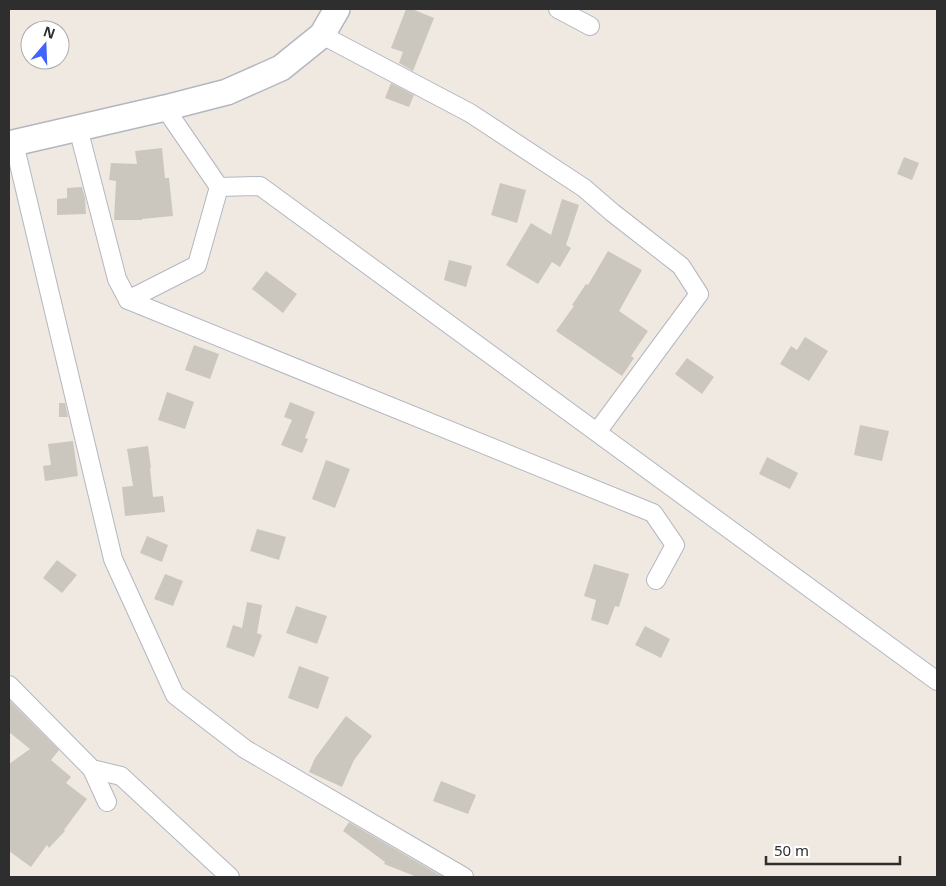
<svg xmlns="http://www.w3.org/2000/svg" width="946" height="886" font-family="'Noto Sans',sans-serif">
<style>
.building{fill:#cbc7bf}
.lines{fill:none;stroke-linecap:round;stroke-linejoin:round}
.minor-casing{stroke:#b4b7c1;stroke-width:20}
.secondary-casing{stroke:#b4b7c1;stroke-width:28}
.minor{stroke:#fff;stroke-width:18}
.secondary{stroke:#fff;stroke-width:25}
</style>
<rect width="100%" height="100%" fill="#efe9e1"/>
<g class="building">
<path d="M 406,9 L 412,9 L 434,18 L 413,71 L 399,63 L 403,52 L 391,48 Z"/>
<path d="M 391,83 L 414,95 L 409,107 L 385,98 Z"/>
<path d="M 162,148 L 165,178 L 169,178 L 173,216 L 142,219 L 142,220 L 114,220 L 116,181 L 109,180 L 111,163 L 137,164 L 135,151 Z"/>
<path d="M 904,157 L 919,163 L 912,180 L 897,174 Z"/>
<path d="M 500,183 L 526,190 L 517,223 L 491,215 Z"/>
<path d="M 82,187 L 85,198 L 86,214 L 57,215 L 57,199 L 67,198 L 67,188 Z"/>
<path d="M 562,199 L 579,205 L 566,245 L 571,248 L 560,267 L 552,262 L 538,284 L 506,265 L 531,223 L 551,235 Z"/>
<path d="M 608,251 L 642,270 L 619,311 L 648,331 L 631,356 L 634,358 L 622,376 L 556,331 L 574,306 L 572,305 L 586,284 L 588,285 Z"/>
<path d="M 449,260 L 472,266 L 466,287 L 444,280 Z"/>
<path d="M 266,271 L 297,294 L 283,313 L 252,289 Z"/>
<path d="M 805,337 L 828,351 L 809,381 L 780,364 L 791,346 L 797,350 Z"/>
<path d="M 194,345 L 219,354 L 210,379 L 185,370 Z"/>
<path d="M 687,358 L 714,377 L 702,394 L 675,374 Z"/>
<path d="M 167,392 L 194,402 L 185,429 L 158,420 Z"/>
<path d="M 290,402 L 315,412 L 305,438 L 308,439 L 302,453 L 281,445 L 292,420 L 284,417 Z"/>
<path d="M 59,403 L 65,403 L 68,417 L 59,417 Z"/>
<path d="M 860,425 L 889,431 L 882,461 L 854,455 Z"/>
<path d="M 73,441 L 78,476 L 45,481 L 43,466 L 51,465 L 48,444 Z"/>
<path d="M 148,446 L 151,468 L 150,468 L 153,497 L 163,496 L 165,512 L 125,516 L 122,487 L 133,486 L 127,449 Z"/>
<path d="M 767,457 L 798,473 L 790,489 L 759,474 Z"/>
<path d="M 326,460 L 350,469 L 335,508 L 312,499 Z"/>
<path d="M 257,529 L 286,537 L 279,560 L 250,551 Z"/>
<path d="M 147,536 L 168,545 L 162,562 L 140,553 Z"/>
<path d="M 57,560 L 77,575 L 62,593 L 43,578 Z"/>
<path d="M 594,564 L 629,574 L 619,607 L 615,606 L 608,625 L 591,620 L 596,600 L 584,596 Z"/>
<path d="M 165,574 L 183,581 L 173,606 L 154,599 Z"/>
<path d="M 247,602 L 262,605 L 257,633 L 262,635 L 254,657 L 226,647 L 233,625 L 242,628 Z"/>
<path d="M 296,606 L 327,616 L 317,644 L 286,633 Z"/>
<path d="M 645,626 L 670,639 L 661,658 L 635,645 Z"/>
<path d="M 299,666 L 329,677 L 318,709 L 288,698 Z"/>
<path d="M 9,700 L 59,750 L 51,760 L 71,777 L 66,783 L 87,799 L 64,830 L 65,831 L 49,848 L 47,845 L 31,867 L 9,851 L 9,764 L 30,749 L 9,732 Z"/>
<path d="M 346,716 L 372,736 L 354,760 L 342,787 L 309,772 L 315,758 Z"/>
<path d="M 441,781 L 476,795 L 468,814 L 433,801 Z"/>
<path d="M 349,822 L 443,877 L 417,877 L 384,864 L 385,862 L 343,831 Z"/>
</g>
<g class="lines">
<g class="minor-casing">
<g id="minor">
<path d="M 558,9 L 590,26"/>
<path d="M 322,35 L 470,113 L 584,188 L 613,213 L 681,266 L 699,294 L 597,432"/>
<path d="M 165,108 L 219,187 L 260,186 L 937,681"/>
<path d="M 78,128 L 117,279 L 128,300 L 653,513 L 675,545 L 656,580"/>
<path d="M 14,143 L 113,559 L 175,695 L 245,749 L 464,877"/>
<path d="M 128,300 L 197,265 L 219,187"/>
<path d="M 9,685 L 92,769 L 121,776 L 230,877"/>
<path d="M 92,769 L 107,802"/>
</g>
</g>
<g class="secondary-casing">
<path id="secondary" d="M 9,144 L 165,108 L 227,92 L 281,68 L 322,35 L 337,9"/>
</g>
<use href="#minor" class="minor"/>
<use href="#secondary" class="secondary"/>
</g>
<rect width="946" height="886" fill="none" stroke="#2e2e2e" stroke-width="20"/>
<g transform="translate(45 45) rotate(19)"><circle r="24" fill="#ffffff" stroke="#ababab"/>
<path d="M0-4L9 19L0 12L-9 19Z" fill="#4264fb"/>
<text y="-8" font-size="14" font-weight="bold" text-anchor="middle" fill="#2e2e2e">N</text>
</g>
<path d="M766 856v8h134v-8" fill="none" stroke="#2e2e2e" stroke-width="2.5"/>
<text x="774" y="856" font-size="15" fill="#2e2e2e" stroke="#ffffff" stroke-width="4" paint-order="stroke">50 m</text>
</svg>
